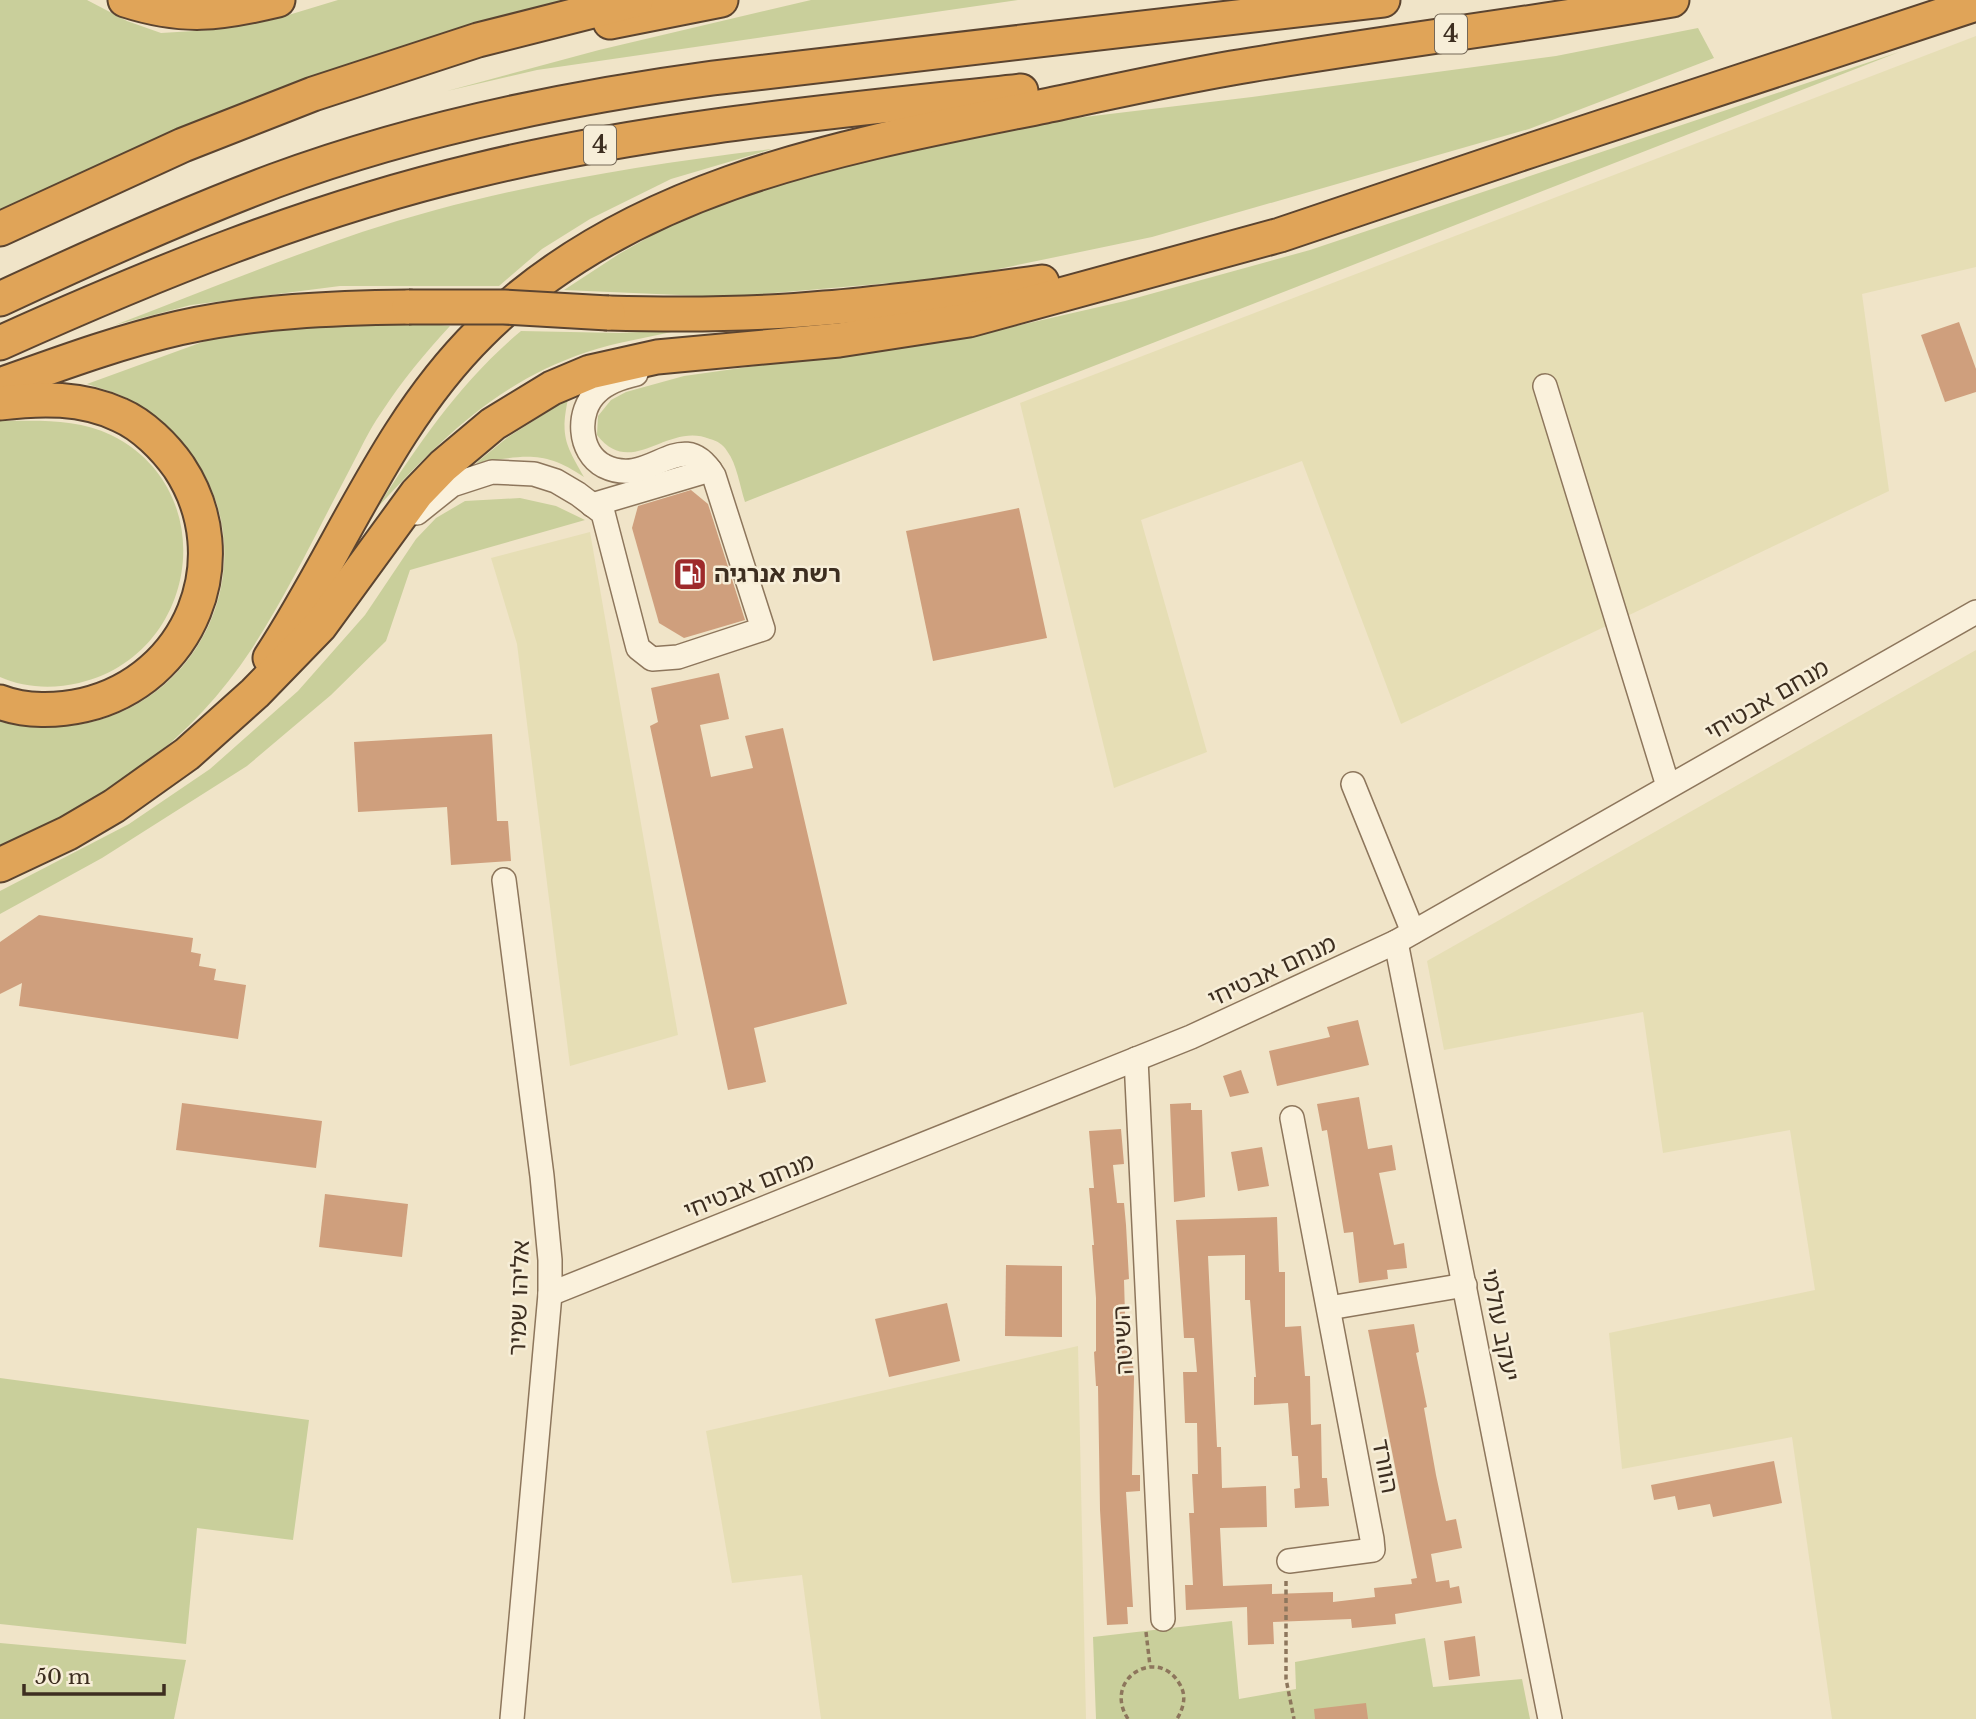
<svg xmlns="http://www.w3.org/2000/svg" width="1976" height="1719" font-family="'Libre Baskerville','Noto Sans Hebrew',serif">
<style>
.farmland{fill:#e6deb5}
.green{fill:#c9cf9b}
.building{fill:#cf9f7d}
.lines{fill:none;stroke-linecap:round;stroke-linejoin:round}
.minor-casing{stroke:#8d765c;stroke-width:26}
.highway-casing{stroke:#5b4430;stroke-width:37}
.path{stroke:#8d765c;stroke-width:3.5;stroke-dasharray:5 3.5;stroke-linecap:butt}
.minor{stroke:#faf1dc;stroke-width:23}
.highway{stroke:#e0a458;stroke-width:33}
.highway-bridge-casing{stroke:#5b4430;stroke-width:37;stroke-linecap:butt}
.highway-bridge{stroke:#e0a458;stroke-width:33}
.labels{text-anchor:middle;stroke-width:5;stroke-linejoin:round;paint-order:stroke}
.shield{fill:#f7eed8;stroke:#756857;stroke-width:2}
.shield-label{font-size:23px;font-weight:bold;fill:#3d2e20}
.poi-label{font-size:24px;font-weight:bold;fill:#3d2e20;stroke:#f7eed8;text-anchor:start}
.street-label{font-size:24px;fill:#3d2e20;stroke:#f7eed8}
</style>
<rect width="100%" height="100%" fill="#f0e4c8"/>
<g class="farmland">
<path d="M 1976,36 L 1976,267 L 1862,294 L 1889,491 L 1401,724 L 1302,461 L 1141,520 L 1207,752 L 1114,788 L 1020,403 Z"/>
<path d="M 590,532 L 678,1035 L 570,1066 L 517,644 L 491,558 Z"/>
<path d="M 1976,650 L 1976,1719 L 1832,1719 L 1792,1437 L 1622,1469 L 1609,1333 L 1815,1290 L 1790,1130 L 1663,1153 L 1643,1012 L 1444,1050 L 1427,961 Z"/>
<path d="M 1078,1346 L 1086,1719 L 821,1719 L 802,1575 L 732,1583 L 706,1431 Z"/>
</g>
<g class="green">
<path d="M 0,0 L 87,0 L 127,21 L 161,33 L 210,30 L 272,20 L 338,0 L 576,0 L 0,215 Z"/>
<path d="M 811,0 L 1018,0 L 537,70 L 447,91 L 599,50 Z"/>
<path d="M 1698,28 L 1714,58 L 1529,129 L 1152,237 L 960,277 L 726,297 L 564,290 L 619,254 L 702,207 L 869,159 L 1051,121 L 1252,97 L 1556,56 Z"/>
<path d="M 1899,52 L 745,502 C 740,487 737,464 727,451 C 723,444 717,441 710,439 C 667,421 632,480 597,435 L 598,416 L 611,400 L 626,392 L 684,376 L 981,334 L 1125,301 L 1310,250 Z"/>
<path d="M 772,149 L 671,179 L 590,219 L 542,249 L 499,286 L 340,286 L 191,305 L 115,325 C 197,294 279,260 362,232 C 495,188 634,166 772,149 Z"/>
<path d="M 397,321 L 450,326 C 424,354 402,381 381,413 C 369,430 360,450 350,469 C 318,529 288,593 251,650 C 191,741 101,807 0,846 L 0,722 C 208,767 312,509 132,401 C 119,393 102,389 87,384 L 208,340 L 276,328 Z"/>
<path d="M 681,330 C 650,337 617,342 587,352 C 497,382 439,441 377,508 C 419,443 461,381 521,331 L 619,333 Z"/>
<path d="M 568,399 C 560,437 566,445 584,477 C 543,449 523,456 476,463 L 508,437 Z"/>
<path d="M 0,421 C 37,421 76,418 111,435 C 223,490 199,655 79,683 C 53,689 24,688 0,677 Z"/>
<path d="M 520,498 L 556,506 L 585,520 L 410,570 L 386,641 L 331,695 L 247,766 L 102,858 L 0,914 L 0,891 L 129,824 L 210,769 L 298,691 L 365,615 L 416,539 L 436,518 L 465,501 Z"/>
<path d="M 0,1378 L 309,1420 L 293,1540 L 197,1528 L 186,1644 L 0,1624 Z"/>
<path d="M 1232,1621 L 1239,1699 L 1296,1689 L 1295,1662 L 1425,1638 L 1433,1687 L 1522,1679 L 1530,1719 L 1096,1719 L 1093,1637 Z"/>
<path d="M 0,1643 L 186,1660 L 174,1719 L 0,1719 Z"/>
</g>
<g class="building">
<path d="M 1959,322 L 1976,369 L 1976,392 L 1945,402 L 1921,335 Z"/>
<path d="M 691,490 L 708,504 L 745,620 L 684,638 L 659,623 L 632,528 L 638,506 Z"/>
<path d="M 1019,508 L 1047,638 L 933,661 L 906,531 Z"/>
<path d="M 719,673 L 729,719 L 700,725 L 711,777 L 753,768 L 745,736 L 783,728 L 847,1004 L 754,1028 L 766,1082 L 728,1090 L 650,726 L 658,722 L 651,688 Z"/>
<path d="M 492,734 L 497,821 L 508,821 L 511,861 L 451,865 L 447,807 L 358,812 L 354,742 Z"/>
<path d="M 39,915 L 193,938 L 191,952 L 201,954 L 199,966 L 216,969 L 214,980 L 246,985 L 238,1039 L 19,1006 L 22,983 L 0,994 L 0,942 Z"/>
<path d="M 1358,1020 L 1369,1065 L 1277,1086 L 1269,1051 L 1330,1037 L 1327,1027 Z"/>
<path d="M 1241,1070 L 1249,1093 L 1230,1097 L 1223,1076 Z"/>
<path d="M 1359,1097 L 1368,1149 L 1392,1145 L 1396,1170 L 1379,1173 L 1394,1245 L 1404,1243 L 1407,1268 L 1387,1270 L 1388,1279 L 1359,1283 L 1353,1232 L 1344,1233 L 1327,1130 L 1322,1131 L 1317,1104 Z"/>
<path d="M 182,1103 L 322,1121 L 316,1168 L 176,1150 Z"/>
<path d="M 1191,1103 L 1191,1110 L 1202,1110 L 1205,1197 L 1174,1202 L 1170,1104 Z"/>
<path d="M 1121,1129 L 1124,1164 L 1113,1165 L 1117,1203 L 1124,1203 L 1126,1225 L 1129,1279 L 1124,1280 L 1126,1350 L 1132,1349 L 1134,1377 L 1132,1475 L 1140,1475 L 1140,1491 L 1126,1492 L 1133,1607 L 1127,1607 L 1128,1624 L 1107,1625 L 1100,1510 L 1098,1386 L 1096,1386 L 1094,1352 L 1096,1351 L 1096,1298 L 1092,1245 L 1094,1245 L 1089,1188 L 1094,1188 L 1089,1131 Z"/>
<path d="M 1262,1147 L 1269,1186 L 1238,1191 L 1231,1152 Z"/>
<path d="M 325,1194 L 408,1204 L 402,1257 L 319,1247 Z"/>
<path d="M 1277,1217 L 1279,1272 L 1285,1272 L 1285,1327 L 1301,1326 L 1305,1376 L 1310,1376 L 1311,1425 L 1321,1424 L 1322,1478 L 1327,1478 L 1329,1506 L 1295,1508 L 1294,1489 L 1300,1488 L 1298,1456 L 1292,1456 L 1288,1403 L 1254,1405 L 1254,1377 L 1256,1377 L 1250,1300 L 1245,1300 L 1245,1255 L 1208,1256 L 1217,1447 L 1221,1447 L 1222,1488 L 1266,1486 L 1267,1527 L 1220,1528 L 1223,1586 L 1272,1584 L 1272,1594 L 1333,1592 L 1333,1602 L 1375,1597 L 1374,1588 L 1412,1584 L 1411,1579 L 1417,1578 L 1368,1330 L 1414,1324 L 1419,1352 L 1416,1353 L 1427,1407 L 1424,1408 L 1436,1475 L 1446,1521 L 1456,1519 L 1462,1548 L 1431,1554 L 1436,1582 L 1449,1580 L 1450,1588 L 1459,1586 L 1462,1603 L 1395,1614 L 1396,1624 L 1352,1628 L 1351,1619 L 1273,1622 L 1274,1644 L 1248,1645 L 1247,1607 L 1186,1610 L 1185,1585 L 1193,1585 L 1189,1513 L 1194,1513 L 1192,1474 L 1198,1474 L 1197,1423 L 1185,1423 L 1183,1372 L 1197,1372 L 1194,1338 L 1184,1338 L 1176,1220 Z"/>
<path d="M 1006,1265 L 1062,1266 L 1062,1337 L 1005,1336 Z"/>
<path d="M 947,1303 L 960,1361 L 889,1377 L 875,1319 Z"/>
<path d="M 1774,1461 L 1782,1503 L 1713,1517 L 1710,1504 L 1678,1510 L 1675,1496 L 1654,1500 L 1651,1485 Z"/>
<path d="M 1475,1636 L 1480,1676 L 1449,1680 L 1444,1641 Z"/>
<path d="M 1366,1703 L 1368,1719 L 1315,1719 L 1314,1709 Z"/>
</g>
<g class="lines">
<g class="minor-casing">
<g id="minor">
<path d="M 1545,386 L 1668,786"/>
<path d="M 592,505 L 710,470"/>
<path d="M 417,513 L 452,485 L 492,472 L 534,474 L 556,481 L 578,494 L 603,513 L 638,648 L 652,659 L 678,657 L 763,629 L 714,476 C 681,421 652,490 604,466 C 578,452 576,411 597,392 C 607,382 623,377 636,374"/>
<path d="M 1353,784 L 1413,932"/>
<path d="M 504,880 L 542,1176 L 550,1260 L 550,1294 L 512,1719"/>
<path d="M 1396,942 L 1550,1719"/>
<path d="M 1136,1059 L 1163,1619"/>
<path d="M 550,1294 L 1191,1037 L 1396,942 L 1976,612"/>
<path d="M 1329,1308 L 1465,1285"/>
<path d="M 1289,1561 L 1373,1550 L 1372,1539 L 1292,1118"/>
</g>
</g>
<g class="highway-casing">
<g id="highway">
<path d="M 125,0 C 184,19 219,14 278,0"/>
<path d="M 610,22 L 721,0"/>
<path d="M 0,229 L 183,145 L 313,94 L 478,40 L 636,0"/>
<path d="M 0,299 C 90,257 181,216 274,181 C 415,129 565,98 713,78 L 1383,0"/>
<path d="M 608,313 C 680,315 753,315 825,308 C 898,302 970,292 1042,282"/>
<path d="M 0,343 C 153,274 310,210 474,171 C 653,127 837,111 1021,91"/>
<path d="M 0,385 C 59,364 118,342 179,328 C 255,311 332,308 409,307"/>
<path d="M 0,403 C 41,398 82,397 120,415 C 143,425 165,447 179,467 C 240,559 190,680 84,705 C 58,711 25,712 0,702"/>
<path d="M 270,658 C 341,550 387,425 480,333 C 630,183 846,146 1045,106 C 1107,93 1169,79 1232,68 C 1378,43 1526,25 1672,0"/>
<path d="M 0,865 L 68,833 L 114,806 L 187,754 L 255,693 L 320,626 L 417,493 L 443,466 L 493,424 L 552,388 L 590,372 L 657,357 L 839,340 L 969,320 L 1280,235 L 1532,150 L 1976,4"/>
</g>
</g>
<g class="path">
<path d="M 1286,1581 L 1286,1679 L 1294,1719"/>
<path d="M 1146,1632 L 1150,1666"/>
<path d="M 1128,1719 C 1102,1679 1157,1646 1179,1683 C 1187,1695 1184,1707 1177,1719"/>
</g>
<use href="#minor" class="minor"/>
<use href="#highway" class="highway"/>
<g class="highway-bridge-casing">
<path id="highway-bridge" d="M 409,307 L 504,307 L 608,313"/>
</g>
<use href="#highway-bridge" class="highway-bridge"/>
</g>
<defs>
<g id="fuel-square" transform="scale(1.75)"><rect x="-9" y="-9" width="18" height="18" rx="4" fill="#9e2a2b" stroke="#f7eed8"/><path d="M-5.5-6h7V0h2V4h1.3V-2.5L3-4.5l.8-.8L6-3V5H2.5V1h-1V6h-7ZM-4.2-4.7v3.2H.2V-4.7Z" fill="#fff"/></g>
</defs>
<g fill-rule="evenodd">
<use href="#fuel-square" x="690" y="574"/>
</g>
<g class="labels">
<g class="shield">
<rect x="1435" y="14.5" width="32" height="39" rx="5"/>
<rect x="584" y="125.5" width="32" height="39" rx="5"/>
</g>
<g class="shield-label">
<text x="1451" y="42">4</text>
<text x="600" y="153">4</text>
</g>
<g class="poi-label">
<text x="714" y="582">רשת אנרגיה</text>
</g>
<g class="street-label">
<text transform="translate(1767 700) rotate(-30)" y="8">מנחם אבטיחי</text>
<text transform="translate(1272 971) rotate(-25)" y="8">מנחם אבטיחי</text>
<text transform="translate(749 1186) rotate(-22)" y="8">מנחם אבטיחי</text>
<text transform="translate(519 1298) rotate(-88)" y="8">אליהו שמיר</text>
<text transform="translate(1500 1325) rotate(79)" y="8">יעקב עולמי</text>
<text transform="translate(1123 1340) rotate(-93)" y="8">השיטה</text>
<text transform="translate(1385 1466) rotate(79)" y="8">הוורד</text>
</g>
</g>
<path d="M24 1684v10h140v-10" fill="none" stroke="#3d2e20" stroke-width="3.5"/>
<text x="35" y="1684" font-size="21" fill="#3d2e20" stroke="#f7eed8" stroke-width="5" paint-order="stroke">50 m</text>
</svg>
